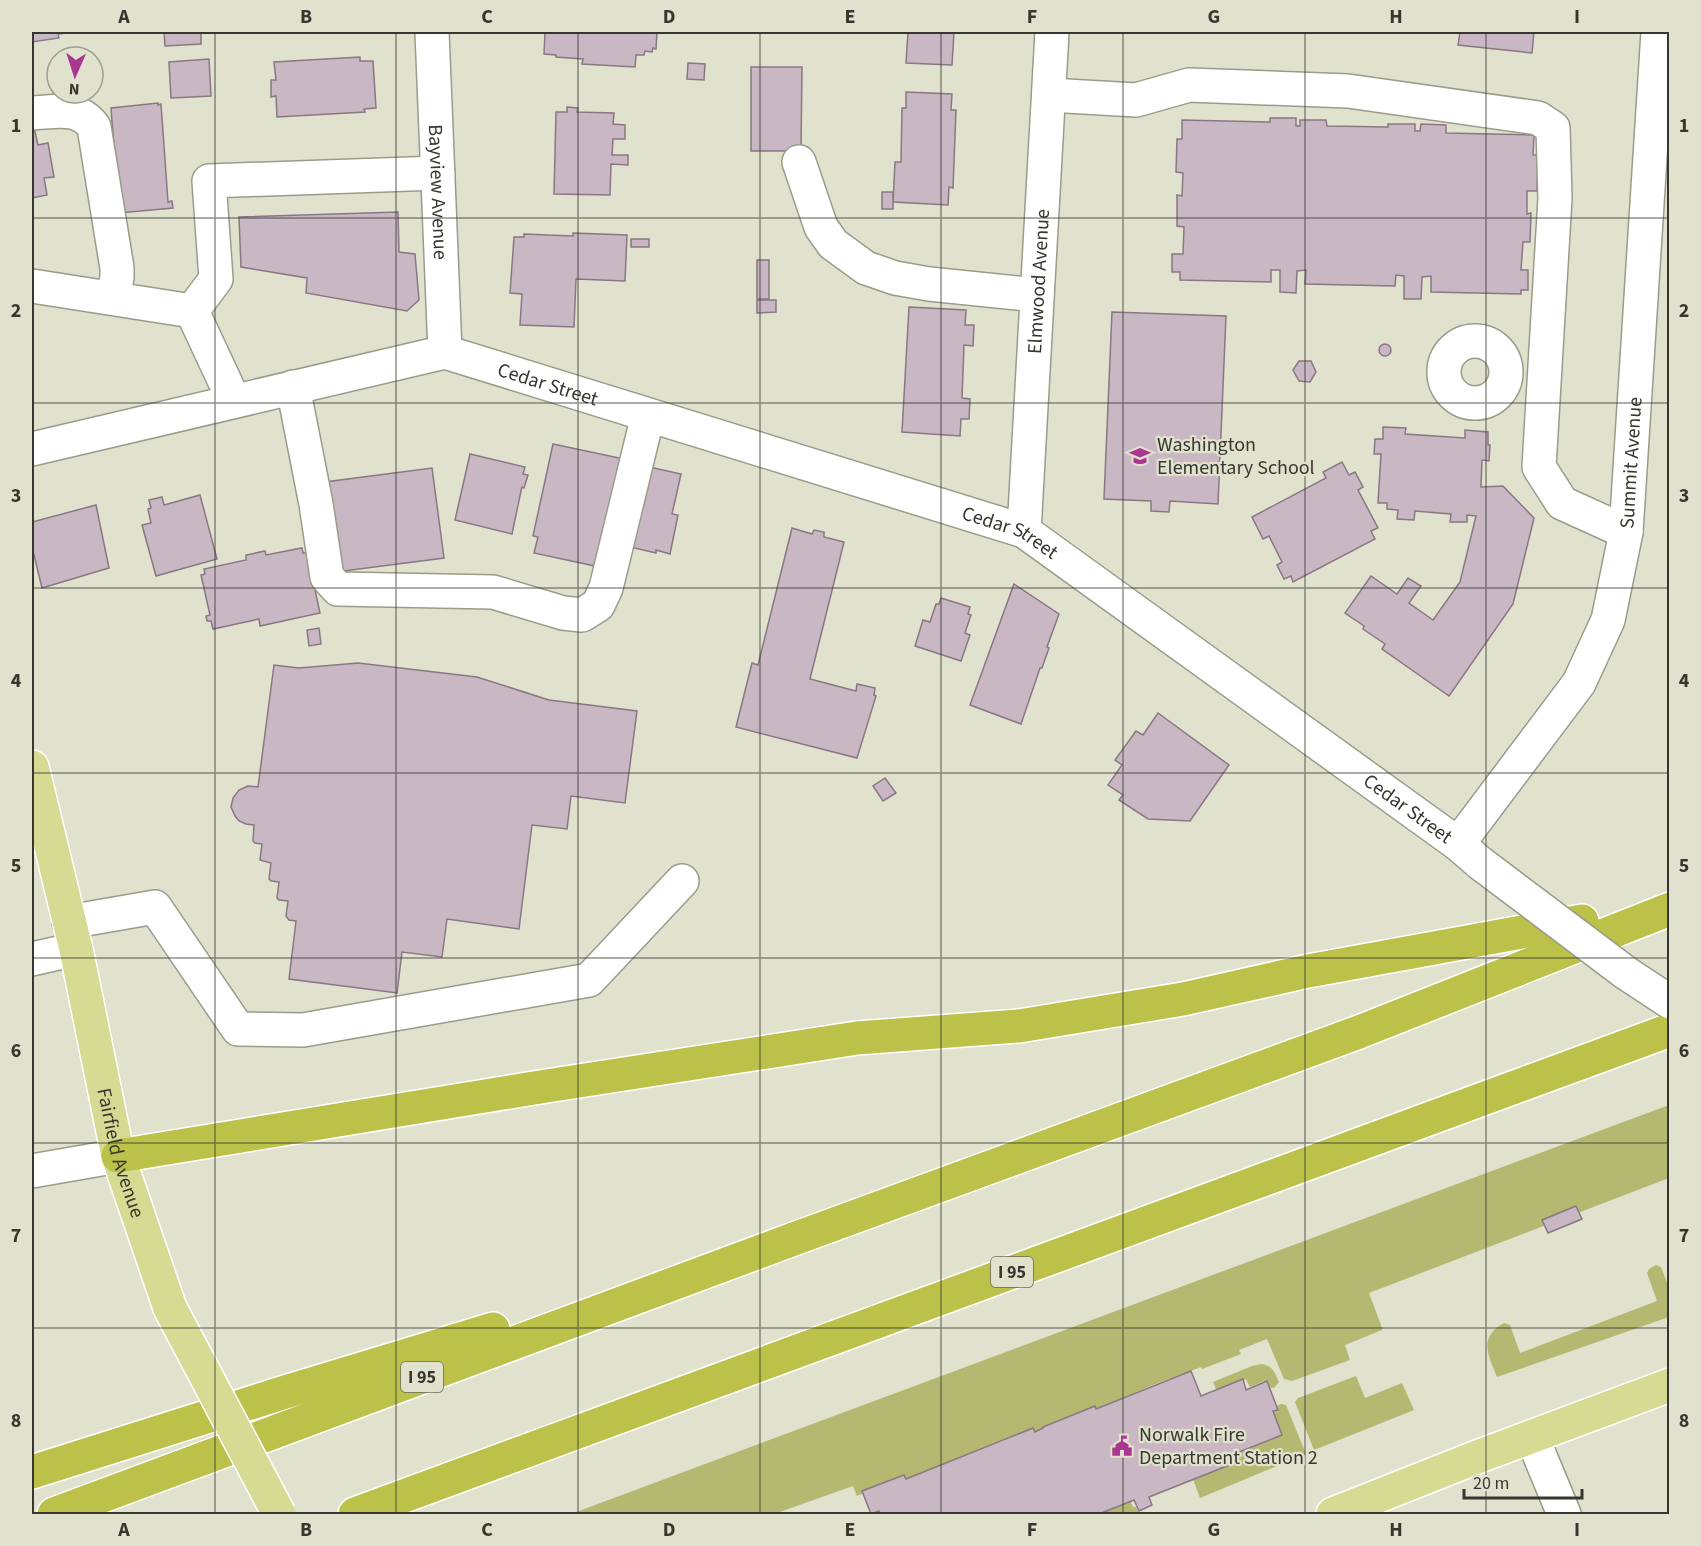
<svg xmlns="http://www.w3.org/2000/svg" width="1701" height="1546" font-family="'Source Sans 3',sans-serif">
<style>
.green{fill:#b4b870}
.building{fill:#c9b7c3;stroke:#887883;stroke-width:1.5}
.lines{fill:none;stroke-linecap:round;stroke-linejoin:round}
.minor-casing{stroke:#9a9c89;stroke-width:36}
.major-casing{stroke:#fff;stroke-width:36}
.highway-casing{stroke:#fff;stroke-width:36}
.minor{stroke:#fff;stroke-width:33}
.major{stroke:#d7da92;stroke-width:33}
.highway{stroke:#bcc14a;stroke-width:33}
.minor-bridge-casing{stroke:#9a9c89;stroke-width:36;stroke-linecap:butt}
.major-bridge-casing{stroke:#fff;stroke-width:36;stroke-linecap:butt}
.minor-bridge{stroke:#fff;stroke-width:33}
.major-bridge{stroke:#d7da92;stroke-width:33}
.grid{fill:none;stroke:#373730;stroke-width:1.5;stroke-opacity:0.55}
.labels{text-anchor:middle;stroke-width:4.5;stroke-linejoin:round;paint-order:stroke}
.shield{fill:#e0e2ce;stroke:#6a6a5f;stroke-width:1.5}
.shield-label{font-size:18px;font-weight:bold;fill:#373730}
.street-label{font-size:20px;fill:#373730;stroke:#e0e2ce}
.poi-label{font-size:20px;fill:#373730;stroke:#e0e2ce;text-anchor:start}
.neatline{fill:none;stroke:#373730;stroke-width:2}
.grid-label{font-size:20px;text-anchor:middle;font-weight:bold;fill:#373730}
</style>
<rect width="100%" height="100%" fill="#e0e2ce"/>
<g class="green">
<path d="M 1669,1105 L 1669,1178 L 1369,1293 L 1382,1328 L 1382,1330 L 1345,1345 L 1350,1360 L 1292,1381 L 1284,1379 L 1267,1339 L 1239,1350 L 1241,1354 L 1202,1369 L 1201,1367 L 1155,1384 L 1037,1434 L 1034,1429 L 903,1483 L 901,1478 L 857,1496 L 853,1486 L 774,1514 L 571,1514 Z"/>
<path d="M 1656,1265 L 1661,1267 L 1669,1288 L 1669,1317 L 1497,1377 C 1488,1355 1478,1337 1504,1323 L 1510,1325 L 1520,1353 L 1657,1301 L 1647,1273 L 1649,1269 Z"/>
<path d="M 1262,1364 C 1273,1366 1275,1373 1279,1382 L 1274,1388 L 1266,1387 L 1264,1381 L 1250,1387 L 1246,1379 L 1217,1391 L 1213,1382 L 1252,1366 Z"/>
<path d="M 1356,1376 L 1365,1398 L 1402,1383 L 1414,1410 L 1314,1450 L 1295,1402 L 1298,1398 Z"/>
<path d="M 1281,1404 L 1286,1405 L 1306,1454 L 1200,1498 L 1193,1479 L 1232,1464 L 1229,1456 L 1282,1435 L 1273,1411 L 1278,1410 L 1277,1406 Z"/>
<path d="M 1130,1500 L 1133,1507 L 1136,1507 L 1139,1514 L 1096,1514 Z"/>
</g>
<g class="building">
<path d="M 32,32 L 66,32 L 66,33 L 58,34 L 59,38 L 32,42 Z"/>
<path d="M 164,32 L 201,32 L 201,44 L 165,46 Z"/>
<path d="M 545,32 L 657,32 L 656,49 L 653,48 L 652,52 L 645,51 L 644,55 L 636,55 L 635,67 L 582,64 L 583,59 L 556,57 L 556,55 L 544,54 Z"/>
<path d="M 908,32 L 954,32 L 952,65 L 906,63 Z"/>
<path d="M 1460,32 L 1534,32 L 1532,53 L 1458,45 Z"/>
<path d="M 360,57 L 360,61 L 373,61 L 376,108 L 364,109 L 365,112 L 277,117 L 276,96 L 271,97 L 271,80 L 276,80 L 274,62 Z"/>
<path d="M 209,59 L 211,96 L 171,98 L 169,62 Z"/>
<path d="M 688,63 L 705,64 L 704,80 L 687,79 Z"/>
<path d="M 751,67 L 802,67 L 801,151 L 751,151 Z"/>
<path d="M 906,92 L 952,94 L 951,110 L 956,110 L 953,188 L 949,187 L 948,205 L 893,202 L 895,162 L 901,162 L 902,108 L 906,108 Z"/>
<path d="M 158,103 L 158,105 L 161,104 L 168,202 L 172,201 L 173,208 L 119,213 L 111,108 Z"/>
<path d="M 567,107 L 578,108 L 577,112 L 614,113 L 613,124 L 625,125 L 625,139 L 613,139 L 612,155 L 628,155 L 628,165 L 611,164 L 610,195 L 554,194 L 556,112 L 567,112 Z"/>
<path d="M 1270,118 L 1296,118 L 1296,126 L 1300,126 L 1300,120 L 1326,120 L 1327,126 L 1388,127 L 1388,124 L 1415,124 L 1415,131 L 1420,131 L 1421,124 L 1446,125 L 1446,133 L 1534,135 L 1533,155 L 1538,155 L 1537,191 L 1527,191 L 1527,214 L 1531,213 L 1530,242 L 1523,242 L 1521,270 L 1528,270 L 1528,290 L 1521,290 L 1521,294 L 1431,292 L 1431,276 L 1422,277 L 1421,299 L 1404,299 L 1404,276 L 1396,275 L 1395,286 L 1305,284 L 1306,270 L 1297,271 L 1296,293 L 1280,292 L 1280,270 L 1271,270 L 1271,282 L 1180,280 L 1180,272 L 1172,272 L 1172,254 L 1183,254 L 1184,227 L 1177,226 L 1177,195 L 1182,196 L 1183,173 L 1176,172 L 1177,139 L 1182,139 L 1182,120 L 1270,122 Z"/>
<path d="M 32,127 L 34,127 L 38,145 L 48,143 L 54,177 L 44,178 L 47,195 L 32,198 Z"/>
<rect x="882" y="192" width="11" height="17"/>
<path d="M 398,212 L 399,252 L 415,254 L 419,300 L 407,311 L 306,293 L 307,278 L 241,267 L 239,217 Z"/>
<path d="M 573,233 L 627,235 L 625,281 L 576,279 L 574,327 L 520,325 L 522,294 L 510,293 L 514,237 L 524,237 L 524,234 L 573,236 Z"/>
<rect x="631" y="239" width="18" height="8"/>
<rect x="757" y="260" width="12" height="39"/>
<path d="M 757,300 L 776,300 L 776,312 L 757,313 Z"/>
<path d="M 909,307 L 966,310 L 965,325 L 974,325 L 973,346 L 964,345 L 962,398 L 970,399 L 969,419 L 961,419 L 960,436 L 902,432 Z"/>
<path d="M 1112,312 L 1226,316 L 1218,504 L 1170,501 L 1169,512 L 1151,511 L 1151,501 L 1104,499 Z"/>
<circle cx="1385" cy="350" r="6"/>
<path d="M 1299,361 L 1311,361 L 1316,372 L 1310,382 L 1299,381 L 1293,370 Z"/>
<path d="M 1383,427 L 1406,428 L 1405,434 L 1465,438 L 1465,430 L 1488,432 L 1488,445 L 1490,445 L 1489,461 L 1482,460 L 1481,487 L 1503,486 L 1534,518 L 1513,604 L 1449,696 L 1382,649 L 1385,644 L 1363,629 L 1364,626 L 1345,613 L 1371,576 L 1397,594 L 1408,578 L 1421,586 L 1409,603 L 1433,620 L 1460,582 L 1476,516 L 1467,515 L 1467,522 L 1450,522 L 1451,514 L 1415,511 L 1414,520 L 1397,519 L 1398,510 L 1387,509 L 1387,503 L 1378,503 L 1381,454 L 1374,454 L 1375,439 L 1383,439 Z"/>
<path d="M 553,444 L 624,459 L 595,566 L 534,553 L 538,537 L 533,536 Z"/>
<path d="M 470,454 L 525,467 L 523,474 L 528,475 L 524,488 L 522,487 L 521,491 L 512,534 L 455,520 Z"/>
<path d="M 1342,462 L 1349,475 L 1355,472 L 1363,487 L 1358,490 L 1378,528 L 1371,531 L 1375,539 L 1293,582 L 1291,576 L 1284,579 L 1277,565 L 1282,562 L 1269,536 L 1263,539 L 1252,517 L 1326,478 L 1323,472 Z"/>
<path d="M 645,466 L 681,474 L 672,514 L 678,515 L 670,554 L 656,550 L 656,553 L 626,546 Z"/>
<path d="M 432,468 L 444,558 L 336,572 L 325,482 Z"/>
<path d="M 200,495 L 217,559 L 156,576 L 142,525 L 151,523 L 148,509 L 151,508 L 149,500 L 162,497 L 164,505 Z"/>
<path d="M 96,505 L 109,568 L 42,588 L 32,547 L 32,522 Z"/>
<path d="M 792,528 L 812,534 L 814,530 L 824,532 L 824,537 L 844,542 L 810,679 L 856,691 L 857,684 L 875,688 L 874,695 L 876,696 L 857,758 L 736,727 L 752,663 L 758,665 Z"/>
<path d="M 302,548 L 303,553 L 307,553 L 320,613 L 260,626 L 259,619 L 213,629 L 211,621 L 207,621 L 206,616 L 210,615 L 201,575 L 205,574 L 204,569 L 246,560 L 246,555 L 265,551 L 266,555 Z"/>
<path d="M 1014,584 L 1059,614 L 1047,647 L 1049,648 L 1042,668 L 1040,668 L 1021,724 L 970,705 Z"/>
<path d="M 941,598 L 970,607 L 968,614 L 971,615 L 965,633 L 970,635 L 961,661 L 915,646 L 923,620 L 930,622 L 936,604 L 939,604 Z"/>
<path d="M 319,628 L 321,644 L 309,646 L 307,630 Z"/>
<path d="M 358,663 L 477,677 L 549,700 L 637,711 L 625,803 L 571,796 L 567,829 L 532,825 L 519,929 L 447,919 L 442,957 L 402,952 L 397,993 L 289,979 L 296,921 L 289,920 L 286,916 L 288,901 L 279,900 L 277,898 L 279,882 L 271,881 L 269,879 L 271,863 L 260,860 L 262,844 L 255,843 L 253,841 L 254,825 L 246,824 L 239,821 L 235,816 L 231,807 L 233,798 L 239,790 L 248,786 L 258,787 L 274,665 L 299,668 Z"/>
<path d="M 1158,713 L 1229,765 L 1190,821 L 1148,819 L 1119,800 L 1123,795 L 1108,785 L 1122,765 L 1115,760 L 1136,731 L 1143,735 Z"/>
<path d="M 885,778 L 896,793 L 883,801 L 873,786 Z"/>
<path d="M 1576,1206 L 1582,1219 L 1548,1233 L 1542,1220 Z"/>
<path d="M 1191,1371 L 1201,1396 L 1243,1379 L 1246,1390 L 1267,1381 L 1278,1410 L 1273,1411 L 1282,1435 L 1229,1456 L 1232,1464 L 1149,1497 L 1152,1505 L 1139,1511 L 1134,1500 L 1099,1514 L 880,1514 L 879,1511 L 871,1514 L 862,1491 L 904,1475 L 906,1479 L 1033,1428 L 1035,1432 L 1043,1428 L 1043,1427 L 1095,1406 L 1096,1409 Z"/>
</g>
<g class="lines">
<g class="minor-casing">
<g id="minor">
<path id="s1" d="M 432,32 L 445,352"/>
<path d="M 1049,95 L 1136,100 L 1189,85 L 1348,91 L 1538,118 L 1553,128 L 1555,198 L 1539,467 L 1562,503 L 1626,532"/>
<path d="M 32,113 C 55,112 79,105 94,127 L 117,268 L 117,278 L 112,298"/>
<path d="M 799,162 L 821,227 L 833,244 L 866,268 L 895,278 L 929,284 L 1037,295"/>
<path d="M 32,286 L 192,311 L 234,401"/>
<path d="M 192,311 L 216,279 L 209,181 L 438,173"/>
<circle cx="1475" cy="372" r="31"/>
<path d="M 293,387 L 316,504 L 327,577 L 338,589 L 493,592 L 563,613 L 582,615 L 598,605 L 606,588 L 648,415"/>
<path id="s2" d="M 32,449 L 445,352 L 1024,531 L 1458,844 L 1480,863"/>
<path id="s3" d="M 1024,531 L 1052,32"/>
<path id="s4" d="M 1458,844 L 1579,683 L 1608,620 L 1626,532 L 1658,32"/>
<path d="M 69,922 L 155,907 L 238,1029 L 303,1030 L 589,980 L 682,881"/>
<path d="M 32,959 L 76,949"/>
<path d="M 32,1171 L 118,1156"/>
<path d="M 1532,1437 L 1564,1514"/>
</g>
</g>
<g class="major-casing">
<g id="major">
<path id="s5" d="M 32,767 L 76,949 L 118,1156 L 170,1308"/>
<path d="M 1333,1514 L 1477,1457 L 1670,1385"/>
</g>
</g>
<g class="highway-casing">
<g id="highway">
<path d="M 118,1156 L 540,1087 L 857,1038 L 1019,1026 L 1183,999 L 1308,971 L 1582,921"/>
<path d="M 32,1472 L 282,1393 L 493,1329"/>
<path d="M 54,1514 L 791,1240 L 1359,1032 L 1670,909"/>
<path d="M 355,1514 L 1670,1030"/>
</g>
</g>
<use href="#minor" class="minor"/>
<use href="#major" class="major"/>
<use href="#highway" class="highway"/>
<g class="minor-bridge-casing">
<path id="minor-bridge" d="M 1480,863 L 1626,973 L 1670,1002"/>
</g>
<g class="major-bridge-casing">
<path id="major-bridge" d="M 170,1308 L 279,1514"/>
</g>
<use href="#minor-bridge" class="minor-bridge"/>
<use href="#major-bridge" class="major-bridge"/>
</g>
<path class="grid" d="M 215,32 L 215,1514M 396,32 L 396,1514M 578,32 L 578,1514M 760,32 L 760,1514M 941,32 L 941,1514M 1123,32 L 1123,1514M 1305,32 L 1305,1514M 1486,32 L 1486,1514M 32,218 L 1670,218M 32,403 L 1670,403M 32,588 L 1670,588M 32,773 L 1670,773M 32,958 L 1670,958M 32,1143 L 1670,1143M 32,1328 L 1670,1328"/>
<defs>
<g id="school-bare" transform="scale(1.62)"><path d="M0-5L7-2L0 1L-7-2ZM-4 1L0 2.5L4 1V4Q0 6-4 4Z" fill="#a93690" stroke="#e0e2ce" stroke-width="2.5" paint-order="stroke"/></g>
<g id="civic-bare" transform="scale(1.62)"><path d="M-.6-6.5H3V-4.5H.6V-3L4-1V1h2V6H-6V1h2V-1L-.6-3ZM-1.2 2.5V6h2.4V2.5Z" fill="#a93690" stroke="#e0e2ce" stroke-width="2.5" paint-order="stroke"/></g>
</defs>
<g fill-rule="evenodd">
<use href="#school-bare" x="1140" y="456"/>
<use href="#civic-bare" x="1122" y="1446"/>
</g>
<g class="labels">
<g class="shield">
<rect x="991" y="1257" width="42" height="30" rx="4.5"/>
<rect x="401" y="1362" width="42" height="30" rx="4.5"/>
</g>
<g class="shield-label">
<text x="1012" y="1278">I 95</text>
<text x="422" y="1383">I 95</text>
</g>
<g class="street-label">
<text dy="7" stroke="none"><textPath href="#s1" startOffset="160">Bayview Avenue</textPath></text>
<text dy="7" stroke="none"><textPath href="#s3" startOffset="250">Elmwood Avenue</textPath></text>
<text dy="7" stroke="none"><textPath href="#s2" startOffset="532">Cedar Street</textPath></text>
<text dy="7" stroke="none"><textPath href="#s4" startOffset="430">Summit Avenue</textPath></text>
<text dy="7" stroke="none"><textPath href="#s2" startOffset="1018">Cedar Street</textPath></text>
<text dy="7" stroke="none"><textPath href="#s2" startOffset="1504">Cedar Street</textPath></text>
<text dy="7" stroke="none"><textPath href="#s5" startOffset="396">Fairfield Avenue</textPath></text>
</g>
<g class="poi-label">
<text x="1157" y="451">Washington<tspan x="1157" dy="23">Elementary School</tspan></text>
<text x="1139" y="1441">Norwalk Fire<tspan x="1139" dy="23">Department Station 2</tspan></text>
</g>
</g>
<rect width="1701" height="1546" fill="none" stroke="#e0e2ce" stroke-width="66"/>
<g transform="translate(75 75) rotate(183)"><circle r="28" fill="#e0e2ce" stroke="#9c9e8f" stroke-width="1.5"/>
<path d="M0-4.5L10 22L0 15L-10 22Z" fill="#a93690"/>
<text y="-9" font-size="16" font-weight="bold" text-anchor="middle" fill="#373730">N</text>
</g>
<path d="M1464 1489v9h118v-9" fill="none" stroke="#373730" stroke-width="3"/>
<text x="1473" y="1489" font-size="18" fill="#373730" stroke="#e0e2ce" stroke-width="4.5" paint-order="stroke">20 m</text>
<rect x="33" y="33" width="1635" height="1480" class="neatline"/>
<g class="grid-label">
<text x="124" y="23">A</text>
<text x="306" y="23">B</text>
<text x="487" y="23">C</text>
<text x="669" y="23">D</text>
<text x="850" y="23">E</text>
<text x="1032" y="23">F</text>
<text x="1214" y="23">G</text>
<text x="1396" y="23">H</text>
<text x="1577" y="23">I</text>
<text x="16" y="132">1</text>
<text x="1684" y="132">1</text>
<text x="16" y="317">2</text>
<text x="1684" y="317">2</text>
<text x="16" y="502">3</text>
<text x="1684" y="502">3</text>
<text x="16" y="687">4</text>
<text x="1684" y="687">4</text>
<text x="16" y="872">5</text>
<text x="1684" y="872">5</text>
<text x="16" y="1057">6</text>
<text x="1684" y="1057">6</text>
<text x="16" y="1242">7</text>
<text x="1684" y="1242">7</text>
<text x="16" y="1427">8</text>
<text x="1684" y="1427">8</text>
<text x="124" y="1536">A</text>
<text x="306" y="1536">B</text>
<text x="487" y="1536">C</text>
<text x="669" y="1536">D</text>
<text x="850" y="1536">E</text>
<text x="1032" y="1536">F</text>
<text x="1214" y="1536">G</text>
<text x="1396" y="1536">H</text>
<text x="1577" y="1536">I</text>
</g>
</svg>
